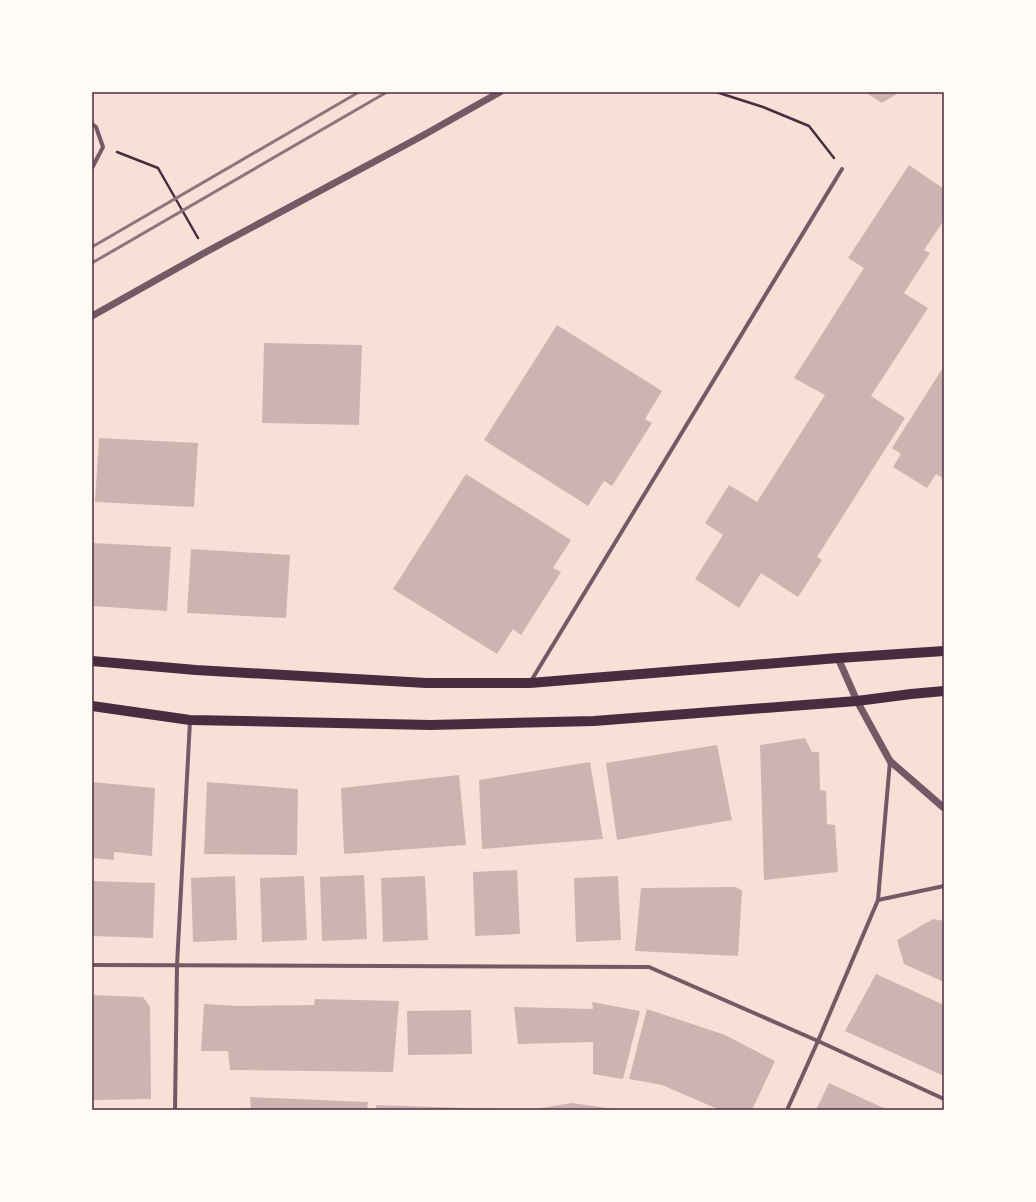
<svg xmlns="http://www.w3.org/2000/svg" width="1036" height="1202" font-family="Commissioner,sans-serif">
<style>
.building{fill:#ccb4b1}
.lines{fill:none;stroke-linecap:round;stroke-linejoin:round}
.path{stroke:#4a2c40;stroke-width:2.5}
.minor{stroke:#755966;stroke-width:4}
.tertiary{stroke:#755966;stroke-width:7}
.primary{stroke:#4a2c40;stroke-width:10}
.rail{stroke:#8f747c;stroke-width:3}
.neatline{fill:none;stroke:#4a2c40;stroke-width:1.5}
</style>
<rect width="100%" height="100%" fill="#f7e1d7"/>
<g class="building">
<path d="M 865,92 L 900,92 L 882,103 Z"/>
<path d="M 909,165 L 944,189 L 944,220 L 924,250 L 930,253 L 904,293 L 928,308 L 871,396 L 905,418 L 817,557 L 822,560 L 798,597 L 761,573 L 739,608 L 695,579 L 723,535 L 705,523 L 729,485 L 757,502 L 825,395 L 794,378 L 864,268 L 848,258 Z"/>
<path d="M 557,325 L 662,391 L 645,419 L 652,423 L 612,486 L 604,481 L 588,506 L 484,440 Z"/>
<path d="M 264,343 L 362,345 L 359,425 L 262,423 Z"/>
<path d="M 944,366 L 944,479 L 936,474 L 927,488 L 893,467 L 901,454 L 892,448 Z"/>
<path d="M 99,438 L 198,443 L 194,507 L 95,502 Z"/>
<path d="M 466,474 L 571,540 L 553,568 L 561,572 L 521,635 L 513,629 L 497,654 L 393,589 Z"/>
<path d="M 92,543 L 171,547 L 167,611 L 92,606 Z"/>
<path d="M 191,549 L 290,555 L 286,618 L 187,613 Z"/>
<path d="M 805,738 L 812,752 L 819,752 L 820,790 L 826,791 L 827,824 L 835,825 L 838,872 L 764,880 L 760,745 Z"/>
<path d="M 717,745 L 732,820 L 617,840 L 606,763 Z"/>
<path d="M 590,762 L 603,839 L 482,849 L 479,780 Z"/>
<path d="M 459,775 L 466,845 L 344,854 L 341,788 Z"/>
<path d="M 92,782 L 155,788 L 152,856 L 114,852 L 114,860 L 92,858 Z"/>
<path d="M 207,782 L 298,789 L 297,855 L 204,854 Z"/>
<path d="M 517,870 L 520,934 L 475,936 L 473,872 Z"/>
<path d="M 364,875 L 367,939 L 322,941 L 320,877 Z"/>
<path d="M 235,876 L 237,940 L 193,942 L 191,878 Z"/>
<path d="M 304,876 L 307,940 L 262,942 L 260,878 Z"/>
<path d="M 425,876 L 428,940 L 383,942 L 381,878 Z"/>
<path d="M 618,876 L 621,940 L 576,942 L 574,878 Z"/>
<path d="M 92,881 L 155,883 L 153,938 L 92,936 Z"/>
<path d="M 736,887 L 742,891 L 738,956 L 635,951 L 641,888 Z"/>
<path d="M 933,919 L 944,921 L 944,982 L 904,964 L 897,940 Z"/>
<path d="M 876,974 L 944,1005 L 944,1076 L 845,1031 Z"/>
<path d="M 92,995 L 143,997 L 150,1007 L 151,1099 L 92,1100 Z"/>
<path d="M 315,999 L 399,1001 L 393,1072 L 230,1070 L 228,1051 L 201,1051 L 204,1004 L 238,1006 L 314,1005 Z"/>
<path d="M 592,1002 L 640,1011 L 623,1079 L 593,1074 L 593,1042 L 518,1044 L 514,1007 L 593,1009 Z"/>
<path d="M 647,1009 L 725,1035 L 775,1061 L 752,1110 L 720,1110 L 662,1085 L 629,1079 Z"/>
<path d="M 471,1010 L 472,1054 L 408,1055 L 407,1011 Z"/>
<path d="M 829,1083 L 888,1110 L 816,1110 Z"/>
<path d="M 250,1097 L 368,1102 L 367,1110 L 239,1110 L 239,1109 L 251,1108 Z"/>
<path d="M 572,1103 L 614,1109 L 613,1110 L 540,1110 L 541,1108 Z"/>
<path d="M 376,1105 L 497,1109 L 497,1110 L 376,1110 Z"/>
</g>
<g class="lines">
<g class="path">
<path d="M 716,92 L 763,107 L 809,126 L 834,158"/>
<path d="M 117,152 L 158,168 L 198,238"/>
</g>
<g class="minor">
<path d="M 92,124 L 96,127 L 103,147 L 92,168"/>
<path d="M 531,681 L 842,169"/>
<path d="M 878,900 L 944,886"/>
<path d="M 92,965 L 649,967 L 818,1041 L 944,1099"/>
<path d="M 175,1110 L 177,965 L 190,721"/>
<path d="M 787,1110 L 818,1041 L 878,900 L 890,761"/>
</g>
<g class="tertiary">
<path d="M 92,316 L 206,252 L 422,136 L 500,92"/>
<path d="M 838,658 L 857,701 L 890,761 L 944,808"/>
</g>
<g class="primary">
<path d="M 92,661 L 196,670 L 426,683 L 530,683 L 838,658 L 944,651"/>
<path d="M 92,706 L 190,720 L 431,725 L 594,721 L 857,701 L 911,694 L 944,691"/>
</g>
<g class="rail">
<path d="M 92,247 L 359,92"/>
<path d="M 92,263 L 387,92"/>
</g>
</g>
<rect width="1036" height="1202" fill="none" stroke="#fffaf5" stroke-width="186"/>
<rect x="93" y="93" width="850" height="1016" class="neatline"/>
</svg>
